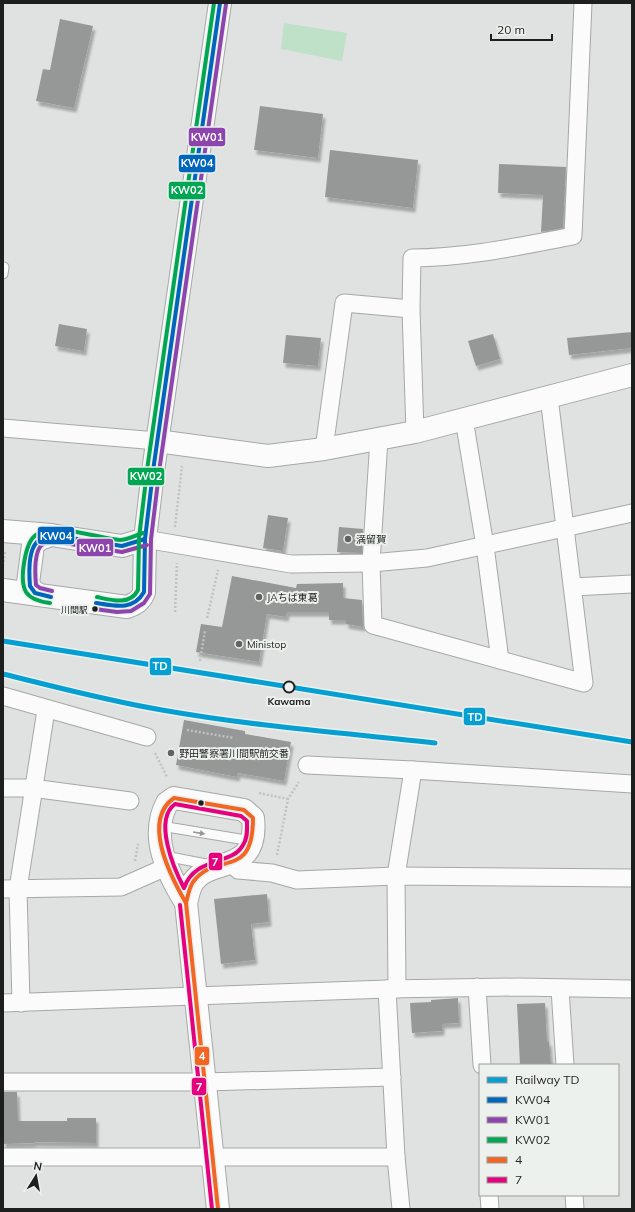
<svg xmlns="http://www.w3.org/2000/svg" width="635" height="1212" font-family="Mulish,'Noto Sans JP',sans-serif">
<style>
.green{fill:#bee1c8}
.building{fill:#969897;filter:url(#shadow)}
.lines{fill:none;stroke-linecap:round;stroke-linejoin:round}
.lane-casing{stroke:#a6a8a7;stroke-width:11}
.street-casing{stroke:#a6a8a7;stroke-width:19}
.secondary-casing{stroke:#a6a8a7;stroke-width:24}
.path{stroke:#c0c1c0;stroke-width:2.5;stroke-dasharray:2 2;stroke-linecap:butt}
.lane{stroke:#fafbfa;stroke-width:9}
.street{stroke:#fafbfa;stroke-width:17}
.secondary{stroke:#fafbfa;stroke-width:22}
.bus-1-casing{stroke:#ecf1ed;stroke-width:7}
.bus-2-casing{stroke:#ecf1ed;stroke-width:7}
.bus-3-casing{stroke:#ecf1ed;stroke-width:7}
.bus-4-casing{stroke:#ecf1ed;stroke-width:7}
.bus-5-casing{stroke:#ecf1ed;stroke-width:7}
.bus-1{stroke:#0065bd;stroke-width:4}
.bus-2{stroke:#8e44ad;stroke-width:4}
.bus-3{stroke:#00a651;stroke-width:4}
.bus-4{stroke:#f26522;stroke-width:4}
.bus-5{stroke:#e5007d;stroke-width:4}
.rail-1-casing{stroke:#ecf1ed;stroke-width:8}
.rail-1{stroke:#069fd2;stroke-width:5}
.oneway{fill:#979897}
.poi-dot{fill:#616362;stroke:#ecf1ed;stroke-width:1.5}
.bus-dot{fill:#1d1f1e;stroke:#ecf1ed;stroke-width:1.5}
.stop-dot{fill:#ecf1ed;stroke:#1d1f1e;stroke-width:2}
.labels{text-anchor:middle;stroke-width:4;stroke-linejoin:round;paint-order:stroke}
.bus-label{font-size:9px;fill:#1d1f1e;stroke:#ecf1ed;text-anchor:end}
.poi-label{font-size:10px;fill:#1d1f1e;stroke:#ecf1ed;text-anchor:start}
.stop-label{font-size:10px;font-weight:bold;fill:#1d1f1e;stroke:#ecf1ed}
.line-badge{stroke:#ecf1ed;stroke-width:1.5}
.badge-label{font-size:11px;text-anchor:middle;font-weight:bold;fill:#fff}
</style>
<defs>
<filter id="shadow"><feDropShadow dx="2.5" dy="4.5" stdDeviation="1" flood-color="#0004"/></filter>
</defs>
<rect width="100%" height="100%" fill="#e0e2e1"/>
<path class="green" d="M 284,23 L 347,33 L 342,61 L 281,49 Z"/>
<g class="building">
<path d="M 60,19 L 93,26 L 74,108 L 36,101 L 43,69 L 50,70 Z"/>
<path d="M 260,106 L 323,114 L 318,158 L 254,150 Z"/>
<path d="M 330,150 L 418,160 L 413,208 L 325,197 Z"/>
<path d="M 499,164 L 566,167 L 563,228 L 541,232 L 543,195 L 498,193 Z"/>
<path d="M 59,324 L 87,329 L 84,351 L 55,346 Z"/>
<path d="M 632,332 L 632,348 L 569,355 L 567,338 Z"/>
<path d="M 493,334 L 500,359 L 476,366 L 468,341 Z"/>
<path d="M 286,335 L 321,338 L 318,366 L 283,363 Z"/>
<path d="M 268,515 L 288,518 L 283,551 L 263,548 Z"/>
<path d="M 339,527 L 363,529 L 362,553 L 337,552 Z"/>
<path d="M 232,576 L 296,588 L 297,584 L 343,583 L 343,598 L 362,600 L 363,627 L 346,624 L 346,620 L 329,620 L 329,612 L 287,612 L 286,617 L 267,614 L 259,662 L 196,652 L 201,624 L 222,627 Z"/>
<path d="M 184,720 L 245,731 L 245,734 L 291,742 L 284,781 L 238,773 L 237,777 L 176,765 Z"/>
<path d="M 267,894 L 269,922 L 251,924 L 255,960 L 221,964 L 214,899 Z"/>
<path d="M 458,998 L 459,1023 L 442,1024 L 442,1031 L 412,1033 L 410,1003 L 431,1002 L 431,1000 Z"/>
<path d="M 545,1003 L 547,1042 L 549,1041 L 551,1065 L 520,1065 L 517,1004 Z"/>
<path d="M 3,1092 L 17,1092 L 18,1121 L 67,1121 L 67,1118 L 96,1118 L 96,1143 L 34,1142 L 34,1143 L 3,1144 Z"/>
</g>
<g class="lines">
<g class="lane-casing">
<g id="lane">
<path d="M 3,274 L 4,267"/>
<path d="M 161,826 L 252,841"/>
<path d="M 165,856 L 211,865"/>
</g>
</g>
<g class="street-casing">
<g id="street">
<path d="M 464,419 L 485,546 L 500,660"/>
<path d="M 3,428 L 157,441"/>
<path d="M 415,432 L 411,309 L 412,258 C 467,258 520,246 573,236 L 583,3"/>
<path d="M 379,439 L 371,563 L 373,625 L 584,683 L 549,397"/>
<path d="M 324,449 L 344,303 L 411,309"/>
<path d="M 145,539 L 291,564 L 371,563 L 427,558 L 632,513"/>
<path d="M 573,587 L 632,584"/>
<path d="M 3,696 L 147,737"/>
<path d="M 307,765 L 413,770"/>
<path d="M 3,788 L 32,788 L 130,801"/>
<path d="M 232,863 L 238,870 L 272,873 L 297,880 L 396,876 L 632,878"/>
<path d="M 3,889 L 121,887 L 166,867"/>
<path d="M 477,987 L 482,1065"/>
<path d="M 387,989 L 396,1157 L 401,1209"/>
<path d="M 397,989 L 396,876 L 413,770 L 632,784"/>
<path d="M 560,989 L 565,1065"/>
<path d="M 3,1003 L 387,989 L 518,987 L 632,989"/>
<path d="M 21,1003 L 18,889 L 46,710"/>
<path d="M 3,1082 L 204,1082 L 392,1077"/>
<path d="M 3,1157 L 396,1157"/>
<path d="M 489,1195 L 490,1209"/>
<path d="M 574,1195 L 575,1209"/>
</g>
</g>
<g class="secondary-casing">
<g id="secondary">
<path d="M 157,441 L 268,456 L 324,449 L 415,432 L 632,375"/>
<path d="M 3,531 L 51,535"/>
<path d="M 145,539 L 122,546 L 51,535 L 40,539 L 33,545 L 28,583 L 32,590 L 39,595 L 127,607 C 135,604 141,601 144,592 L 145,539 L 154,464 L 220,3"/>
<path d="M 3,590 L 39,595"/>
<path d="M 186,903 C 168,874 149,837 167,803 L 174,798 L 244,810 L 253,818 C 259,876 211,856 193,882 C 189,888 188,896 186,903 L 218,1209"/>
</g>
</g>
<g class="path">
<path d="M 175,527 L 182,466"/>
<path d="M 3,566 L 5,552"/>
<path d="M 175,612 L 177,563"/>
<path d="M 207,618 L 218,570"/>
<path d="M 200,661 L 205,631"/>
<path d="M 187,730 L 234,738"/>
<path d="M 155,753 L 167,777"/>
<path d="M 259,793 L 288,799"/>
<path d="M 277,855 L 288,799 L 299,782"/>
<path d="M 135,861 L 138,844"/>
</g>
<use href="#lane" class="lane"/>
<use href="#street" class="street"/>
<use href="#secondary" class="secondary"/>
<g class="bus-1-casing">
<g id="bus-1">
<path d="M 51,597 L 35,593 L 30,586 C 29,574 28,551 37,542 C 40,538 46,537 51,535 L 122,546 L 145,539"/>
<path d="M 96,603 C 115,606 133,611 144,592 L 145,539 L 154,464 L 220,3"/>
</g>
</g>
<g class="bus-2-casing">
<g id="bus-2">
<path d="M 52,591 L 40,588 L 36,585 C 35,574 34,556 40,547 C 43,543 48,542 51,541 L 122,552 L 147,545"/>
<path d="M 95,609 L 117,612 L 131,611 L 144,603 L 150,594 L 151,539 L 160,465 L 226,4"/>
</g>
</g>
<g class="bus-3-casing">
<g id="bus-3">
<path d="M 97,597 C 111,600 130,606 138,590 L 139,538 L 148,463 L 214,3"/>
<path d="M 50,603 C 42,602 31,600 26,592 C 19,580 25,542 36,535 C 55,522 97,538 120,540 C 127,540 136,535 143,533"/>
</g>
</g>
<g class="bus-4-casing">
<g id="bus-4">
<path d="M 174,798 L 244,810 L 253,818 C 253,881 217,850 193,882 C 189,888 188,896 186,903 C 171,877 141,821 174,798 Z"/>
<path d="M 186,903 L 218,1209"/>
</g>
</g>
<g class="bus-5-casing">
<g id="bus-5">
<path d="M 175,804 L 241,816 L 247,821 C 247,829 248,838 243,845 C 232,866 195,856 184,888 C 174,869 153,820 175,804 Z"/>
<path d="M 180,905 L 212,1209"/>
</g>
</g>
<use href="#bus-1" class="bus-1"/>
<use href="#bus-2" class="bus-2"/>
<use href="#bus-3" class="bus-3"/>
<use href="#bus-4" class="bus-4"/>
<use href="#bus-5" class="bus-5"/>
<g class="rail-1-casing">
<g id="rail-1">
<path d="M 3,641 L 632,742"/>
<path d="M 3,674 C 56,687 108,701 162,710 C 252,726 344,733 435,743"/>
</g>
</g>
<use href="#rail-1" class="rail-1"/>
</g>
<defs><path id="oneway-solid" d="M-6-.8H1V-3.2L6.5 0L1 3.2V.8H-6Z"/></defs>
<use class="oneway" href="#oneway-solid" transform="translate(199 833) rotate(9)"/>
<g class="poi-dot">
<circle cx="348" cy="539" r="4"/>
<circle cx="259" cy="597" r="4"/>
<circle cx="239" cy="644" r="4"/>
<circle cx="171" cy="753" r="4"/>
</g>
<g class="bus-dot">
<circle cx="95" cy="609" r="3.5"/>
<circle cx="201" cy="803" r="3.5"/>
</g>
<circle class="stop-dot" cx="289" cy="687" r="5.5"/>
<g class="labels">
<g class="bus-label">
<text x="88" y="613">川間駅</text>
</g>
<g class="poi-label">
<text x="356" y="543">満留賀</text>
<text x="267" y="601">JAちば東葛</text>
<text x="247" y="648">Ministop</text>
<text x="179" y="757">野田警察署川間駅前交番</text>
</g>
<g class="stop-label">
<text x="289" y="705">Kawama</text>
</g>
</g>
<g class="line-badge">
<rect x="188" y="127" width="38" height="20" rx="4" fill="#8e44ad"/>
<rect x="178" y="154" width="38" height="19" rx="4" fill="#0065bd"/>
<rect x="168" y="181" width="38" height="19" rx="4" fill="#00a651"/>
<rect x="127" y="467" width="38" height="19" rx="4" fill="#00a651"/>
<rect x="37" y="526" width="38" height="19" rx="4" fill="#0065bd"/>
<rect x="76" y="538" width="38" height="19" rx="4" fill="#8e44ad"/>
<rect x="149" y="657" width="23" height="19" rx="4" fill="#069fd2"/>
<rect x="463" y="707" width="23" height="19" rx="4" fill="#069fd2"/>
<rect x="208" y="852" width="15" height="19" rx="4" fill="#e5007d"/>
<rect x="194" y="1046" width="16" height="20" rx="4" fill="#f26522"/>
<rect x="191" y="1077" width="16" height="19" rx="4" fill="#e5007d"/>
</g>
<g class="badge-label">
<text x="207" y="141">KW01</text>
<text x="197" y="167">KW04</text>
<text x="187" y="194">KW02</text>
<text x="146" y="480">KW02</text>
<text x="56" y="540">KW04</text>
<text x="95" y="552">KW01</text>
<text x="160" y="670">TD</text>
<text x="475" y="721">TD</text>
<text x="215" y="866">7</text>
<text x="202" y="1060">4</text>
<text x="199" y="1091">7</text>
</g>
<rect width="635" height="1212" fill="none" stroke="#1d1f1e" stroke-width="8"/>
<rect x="479" y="1064" width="140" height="132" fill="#ecf1ed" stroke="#999d9a"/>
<rect x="487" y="1077" width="20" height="6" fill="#069fd2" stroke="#999d9a"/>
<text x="515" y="1084" font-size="12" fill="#1d1f1e">Railway TD</text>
<rect x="487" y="1097" width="20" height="6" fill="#0065bd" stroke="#999d9a"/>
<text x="515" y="1104" font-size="12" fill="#1d1f1e">KW04</text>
<rect x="487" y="1117" width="20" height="6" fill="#8e44ad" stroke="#999d9a"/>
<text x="515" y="1124" font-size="12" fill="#1d1f1e">KW01</text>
<rect x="487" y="1137" width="20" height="6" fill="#00a651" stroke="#999d9a"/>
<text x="515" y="1144" font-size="12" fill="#1d1f1e">KW02</text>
<rect x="487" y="1157" width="20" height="6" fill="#f26522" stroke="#999d9a"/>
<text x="515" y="1164" font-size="12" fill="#1d1f1e">4</text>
<rect x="487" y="1177" width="20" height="6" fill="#e5007d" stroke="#999d9a"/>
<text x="515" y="1184" font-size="12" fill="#1d1f1e">7</text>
<g transform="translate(36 1176) rotate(11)" stroke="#ecf1ed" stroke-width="3" paint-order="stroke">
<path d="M0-3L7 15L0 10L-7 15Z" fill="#1d1f1e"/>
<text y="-6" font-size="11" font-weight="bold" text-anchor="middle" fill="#1d1f1e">N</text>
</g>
<path d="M491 34v6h61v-6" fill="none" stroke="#1d1f1e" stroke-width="2"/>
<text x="497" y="34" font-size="12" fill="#1d1f1e" stroke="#ecf1ed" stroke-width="3" paint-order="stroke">20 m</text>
</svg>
